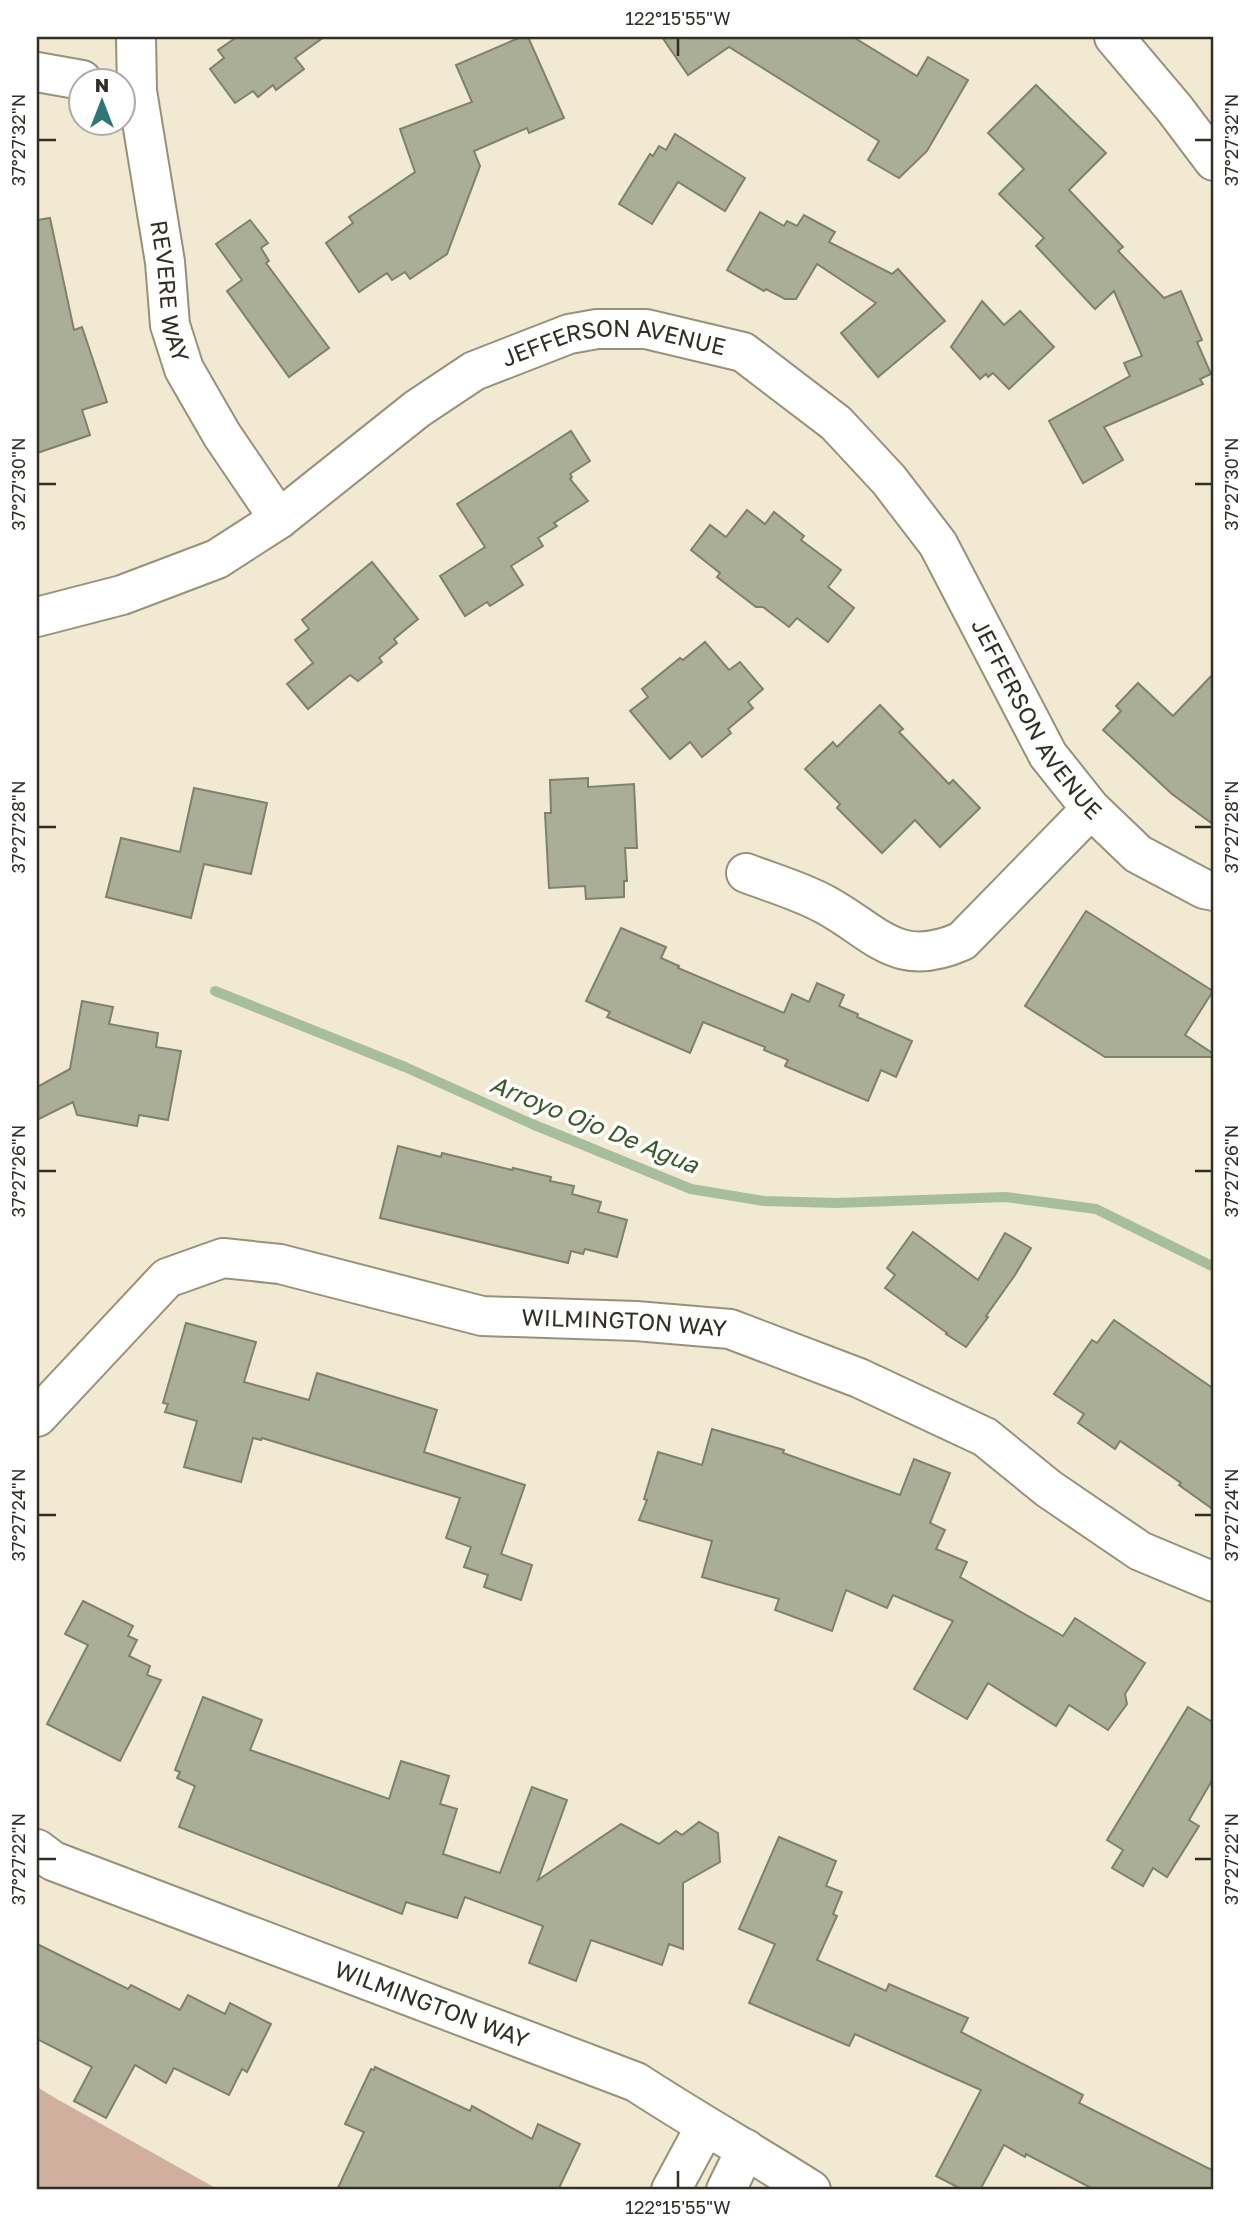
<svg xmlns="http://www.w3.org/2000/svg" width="1251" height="2227" font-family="'Golos Text',sans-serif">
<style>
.green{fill:#d1af9e}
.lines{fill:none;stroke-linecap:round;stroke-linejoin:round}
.stream{stroke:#a7be9c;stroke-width:10}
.building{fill:#abae96;stroke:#7e816b;stroke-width:2}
.minor-casing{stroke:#98917a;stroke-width:42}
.minor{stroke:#fff;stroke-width:38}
.ticks{fill:none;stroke:#312e25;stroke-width:2.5}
.labels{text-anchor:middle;stroke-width:7;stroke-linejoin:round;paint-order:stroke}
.street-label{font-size:23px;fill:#312e25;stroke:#fff}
.water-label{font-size:24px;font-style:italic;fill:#3a5929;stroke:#fff}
.neatline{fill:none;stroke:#312e25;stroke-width:2.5}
.ticks-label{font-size:18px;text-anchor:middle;fill:#312e25}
</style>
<rect width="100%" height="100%" fill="#f1e9d1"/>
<path class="green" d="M 37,2087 L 55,2098 L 219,2190 L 37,2190 Z"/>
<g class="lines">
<path class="stream" d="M 215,991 L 405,1067 L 532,1124 L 691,1189 L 764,1201 L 836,1203 L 1006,1197 L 1096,1209 L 1214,1267"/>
</g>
<g class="building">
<path d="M 237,37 L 324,37 L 295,58 L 304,69 L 276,90 L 273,85 L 258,97 L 253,91 L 235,103 L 210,69 L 224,58 L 218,50 Z"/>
<path d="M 521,37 L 528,37 L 564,118 L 529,133 L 527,128 L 474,151 L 480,166 L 447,254 L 410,279 L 405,272 L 392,280 L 387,273 L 359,292 L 326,243 L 353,223 L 349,217 L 415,172 L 400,129 L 472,102 L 456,65 Z"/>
<path d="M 662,37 L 853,37 L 917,76 L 928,57 L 968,80 L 927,151 L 899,178 L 868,160 L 879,141 L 729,47 L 688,75 Z"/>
<path d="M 1036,85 L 1106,153 L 1069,190 L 1123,247 L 1118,251 L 1164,298 L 1181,291 L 1202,340 L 1197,342 L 1211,374 L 1200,379 L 1203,384 L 1104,427 L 1123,460 L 1083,483 L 1049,421 L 1130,376 L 1124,363 L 1142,356 L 1114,291 L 1095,309 L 1036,246 L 1044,238 L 999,194 L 1024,169 L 988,133 Z"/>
<path d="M 675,134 L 745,178 L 725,211 L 678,182 L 652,224 L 619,204 L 650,154 L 653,156 L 659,146 L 666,150 Z"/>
<path d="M 760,212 L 784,226 L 787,221 L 797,226 L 804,215 L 835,232 L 829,242 L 892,274 L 898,269 L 945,321 L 878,377 L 841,333 L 876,303 L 817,264 L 796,299 L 785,299 L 766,289 L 764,291 L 727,270 Z"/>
<path d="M 50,218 L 74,330 L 82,327 L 107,402 L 82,410 L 90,435 L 37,453 L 37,220 Z"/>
<path d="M 250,220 L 268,243 L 261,248 L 269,261 L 266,263 L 329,348 L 289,377 L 227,291 L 242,280 L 216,244 Z"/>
<path d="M 982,301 L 1004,325 L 1020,311 L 1054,347 L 1009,389 L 993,373 L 988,377 L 986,374 L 980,379 L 951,347 Z"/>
<path d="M 571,431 L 590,461 L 570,474 L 572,477 L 570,479 L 588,501 L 554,523 L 557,526 L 538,538 L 543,546 L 511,566 L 523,585 L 490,606 L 487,602 L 465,616 L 440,576 L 485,547 L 457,504 Z"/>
<path d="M 747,510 L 765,524 L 774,512 L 804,536 L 801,540 L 841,570 L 828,587 L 854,608 L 828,642 L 797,618 L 789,627 L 763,607 L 756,607 L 717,577 L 720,573 L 691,550 L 710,525 L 726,537 Z"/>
<path d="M 372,562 L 418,619 L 394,639 L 397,643 L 379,658 L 382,662 L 358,681 L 350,675 L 308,709 L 287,684 L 313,663 L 295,640 L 309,629 L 302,620 Z"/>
<path d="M 705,642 L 729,670 L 740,662 L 763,689 L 748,702 L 753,708 L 728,729 L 731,733 L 702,757 L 690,742 L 670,759 L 630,711 L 648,697 L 642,689 L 680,658 L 683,660 Z"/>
<path d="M 1214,673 L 1214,825 L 1172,794 L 1103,730 L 1121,711 L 1116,706 L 1138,683 L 1173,716 Z"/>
<path d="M 880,705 L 903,729 L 899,732 L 949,784 L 953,780 L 980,808 L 940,847 L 915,820 L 882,853 L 837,808 L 840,804 L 805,769 L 833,742 L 837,747 Z"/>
<path d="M 588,778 L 588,787 L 634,784 L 637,848 L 625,848 L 627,881 L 624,881 L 624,897 L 586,899 L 585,886 L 549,888 L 545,813 L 551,813 L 550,780 Z"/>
<path d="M 194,788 L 267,803 L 251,874 L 204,864 L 191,918 L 106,897 L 121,838 L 180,852 Z"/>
<path d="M 1086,911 L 1213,991 L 1185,1035 L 1214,1054 L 1214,1057 L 1105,1057 L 1025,1006 Z"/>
<path d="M 621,928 L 666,947 L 661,958 L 679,966 L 678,968 L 784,1013 L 792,994 L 809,1002 L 817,983 L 844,995 L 839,1006 L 858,1014 L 857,1017 L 912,1041 L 896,1077 L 881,1070 L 868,1101 L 785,1066 L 788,1060 L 764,1050 L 765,1047 L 703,1022 L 690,1053 L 607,1017 L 610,1012 L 586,1001 Z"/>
<path d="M 82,1001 L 113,1007 L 109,1024 L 158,1033 L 156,1047 L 181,1051 L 168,1120 L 139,1115 L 137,1126 L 77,1115 L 73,1102 L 37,1120 L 37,1087 L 70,1069 Z"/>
<path d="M 398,1146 L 441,1157 L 442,1153 L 512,1170 L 513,1168 L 551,1177 L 550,1181 L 574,1186 L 572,1194 L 601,1202 L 598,1212 L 627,1220 L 617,1257 L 585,1249 L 583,1254 L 571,1251 L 568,1263 L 380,1218 Z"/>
<path d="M 913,1232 L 978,1280 L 1005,1233 L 1031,1248 L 1015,1275 L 986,1316 L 988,1317 L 966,1347 L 946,1334 L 947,1333 L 885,1288 L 895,1275 L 887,1268 Z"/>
<path d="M 1114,1320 L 1214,1389 L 1214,1510 L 1179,1485 L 1181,1483 L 1120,1441 L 1115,1449 L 1078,1423 L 1084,1414 L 1054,1394 L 1092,1340 L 1097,1343 Z"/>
<path d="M 186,1323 L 256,1342 L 244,1382 L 309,1400 L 317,1373 L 437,1410 L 424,1452 L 525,1485 L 501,1554 L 532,1565 L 521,1600 L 484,1587 L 488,1575 L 464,1567 L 471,1547 L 446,1538 L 460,1498 L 262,1438 L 261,1440 L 253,1438 L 241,1482 L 184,1467 L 197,1421 L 165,1412 L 168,1404 L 163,1403 Z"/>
<path d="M 712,1429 L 784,1450 L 783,1453 L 900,1495 L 914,1459 L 950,1473 L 930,1523 L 945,1530 L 936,1549 L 967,1562 L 960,1577 L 1063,1636 L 1075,1618 L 1145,1663 L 1125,1694 L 1127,1704 L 1108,1730 L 1069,1705 L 1056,1726 L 988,1683 L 967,1719 L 914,1689 L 953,1621 L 893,1595 L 887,1608 L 846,1590 L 832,1631 L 775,1610 L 779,1599 L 702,1577 L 712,1541 L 639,1520 L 647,1500 L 644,1499 L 658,1452 L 702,1465 Z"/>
<path d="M 83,1601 L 133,1626 L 128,1636 L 137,1640 L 129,1656 L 150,1666 L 147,1675 L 161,1680 L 120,1761 L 47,1724 L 88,1645 L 65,1634 Z"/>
<path d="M 203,1697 L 262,1720 L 250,1750 L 389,1799 L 401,1761 L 449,1776 L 440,1804 L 457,1809 L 443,1854 L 500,1873 L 532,1787 L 567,1800 L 538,1880 L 621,1824 L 659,1844 L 676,1831 L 682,1835 L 699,1822 L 718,1833 L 720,1862 L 683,1883 L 683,1949 L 669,1944 L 662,1965 L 591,1940 L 576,1981 L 529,1963 L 543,1926 L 465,1897 L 457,1918 L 406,1902 L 402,1914 L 179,1827 L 195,1786 L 177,1778 L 180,1772 L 175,1770 Z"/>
<path d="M 1188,1707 L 1214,1723 L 1214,1777 L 1189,1820 L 1199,1826 L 1167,1877 L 1153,1868 L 1143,1886 L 1112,1868 L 1123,1850 L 1107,1840 Z"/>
<path d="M 779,1837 L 836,1861 L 826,1886 L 842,1892 L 833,1914 L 837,1916 L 817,1960 L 886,1991 L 889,1984 L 968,2018 L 961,2032 L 1083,2095 L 1079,2103 L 1214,2171 L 1214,2190 L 1095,2190 L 1026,2154 L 1025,2157 L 1004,2145 L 980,2190 L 963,2190 L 936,2176 L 981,2090 L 855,2034 L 849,2046 L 749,2003 L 775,1944 L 739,1929 Z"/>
<path d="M 37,1944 L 128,1989 L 131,1985 L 180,2010 L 188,1995 L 225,2014 L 230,2003 L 271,2024 L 247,2072 L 242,2069 L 229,2095 L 174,2068 L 166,2083 L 135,2065 L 106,2118 L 74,2101 L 92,2067 L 37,2039 Z"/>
<path d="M 375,2067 L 470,2111 L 472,2106 L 532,2139 L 538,2124 L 580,2144 L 558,2190 L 337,2190 L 364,2132 L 345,2124 L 371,2069 L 374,2070 Z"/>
</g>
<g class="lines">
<g class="minor-casing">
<g id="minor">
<path id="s1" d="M 136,37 L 137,91 L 165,262 L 170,325 L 184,369 L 222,435 L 279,519"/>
<path d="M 1114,37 L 1174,108 L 1214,161"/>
<path d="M 37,72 L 82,80"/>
<path id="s2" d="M 37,617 L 122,595 L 217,559 L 279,519 L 417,409 L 474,371 L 569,334 L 597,329 L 646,329 L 743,352 L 836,423 L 889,480 L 938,544 L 1048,755 L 1091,809 L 1138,854 L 1204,889 L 1214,891"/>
<path d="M 746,873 C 772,883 801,891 826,905 C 877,933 897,970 962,941 L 1091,809"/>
<path id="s3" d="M 37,1417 L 167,1278 L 223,1258 L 280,1264 L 482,1316 L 636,1321 L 730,1329 L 859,1378 L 985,1437 L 1049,1489 L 1140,1551 L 1214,1582"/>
<path id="s4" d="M 37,1849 L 53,1861 L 636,2082 C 694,2120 753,2153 811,2190"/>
<path d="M 671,2190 L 705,2127"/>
<path d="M 726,2190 L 746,2149"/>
</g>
</g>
<use href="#minor" class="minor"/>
</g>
<path class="ticks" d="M 678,38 L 678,56M 38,140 L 56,140M 1195,140 L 1212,140M 38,484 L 56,484M 1195,484 L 1212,484M 38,827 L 56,827M 1195,827 L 1212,827M 38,1171 L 56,1171M 1195,1171 L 1212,1171M 38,1515 L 56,1515M 1195,1515 L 1212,1515M 38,1859 L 56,1859M 1195,1859 L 1212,1859M 678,2171 L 678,2188"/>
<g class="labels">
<g class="street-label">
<text dy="8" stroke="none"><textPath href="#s1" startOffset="257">REVERE WAY</textPath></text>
<text dy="8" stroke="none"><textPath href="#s2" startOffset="654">JEFFERSON AVENUE</textPath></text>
<text dy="8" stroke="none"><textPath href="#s2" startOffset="1264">JEFFERSON AVENUE</textPath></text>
<text dy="8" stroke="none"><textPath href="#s3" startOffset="658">WILMINGTON WAY</textPath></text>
<text dy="8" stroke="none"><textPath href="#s4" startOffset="425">WILMINGTON WAY</textPath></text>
</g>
<g class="water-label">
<text transform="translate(594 1125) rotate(22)" y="8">Arroyo Ojo De Agua</text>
</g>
</g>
<rect width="1251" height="2227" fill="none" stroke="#ffffff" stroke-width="77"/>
<g transform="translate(102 102)"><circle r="33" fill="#ffffff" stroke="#adaba8" stroke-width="2"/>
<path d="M0-5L12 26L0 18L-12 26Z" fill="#2d777c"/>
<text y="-10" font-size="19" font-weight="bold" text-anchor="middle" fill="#312e25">N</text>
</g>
<rect x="38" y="38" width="1174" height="2150" class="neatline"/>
<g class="ticks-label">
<text x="678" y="25">122°15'55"W</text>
<text transform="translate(19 140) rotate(-90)" y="6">37°27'32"N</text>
<text transform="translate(1232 140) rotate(-90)" y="6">37°27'32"N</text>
<text transform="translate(19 484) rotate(-90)" y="6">37°27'30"N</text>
<text transform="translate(1232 484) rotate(-90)" y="6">37°27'30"N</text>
<text transform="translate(19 827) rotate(-90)" y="6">37°27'28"N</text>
<text transform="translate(1232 827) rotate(-90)" y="6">37°27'28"N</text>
<text transform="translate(19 1171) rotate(-90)" y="6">37°27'26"N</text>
<text transform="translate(1232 1171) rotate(-90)" y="6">37°27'26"N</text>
<text transform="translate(19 1515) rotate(-90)" y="6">37°27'24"N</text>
<text transform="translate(1232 1515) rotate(-90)" y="6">37°27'24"N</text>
<text transform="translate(19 1859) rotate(-90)" y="6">37°27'22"N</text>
<text transform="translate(1232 1859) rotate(-90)" y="6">37°27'22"N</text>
<text x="678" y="2214">122°15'55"W</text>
</g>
</svg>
